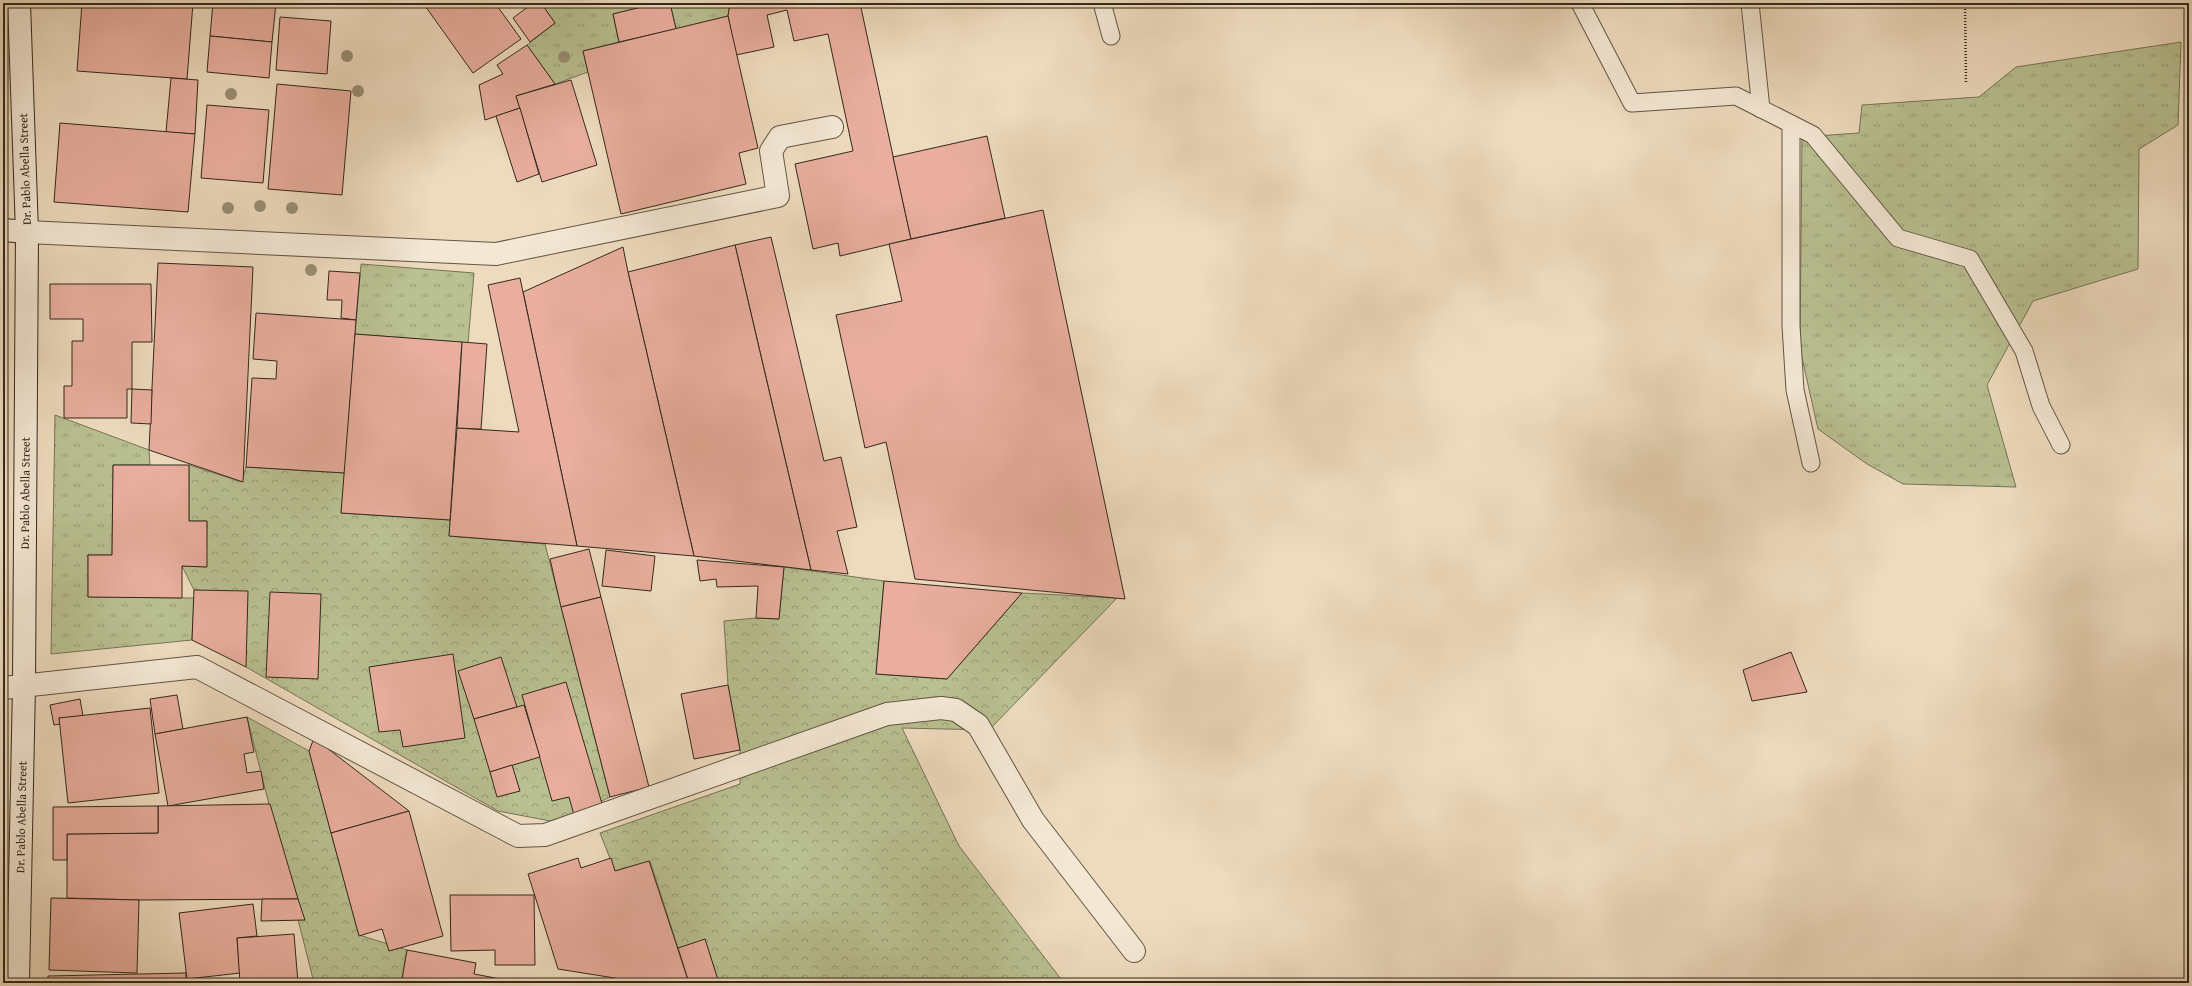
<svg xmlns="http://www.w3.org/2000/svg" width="2192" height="986" font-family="'Gentium Book Plus',serif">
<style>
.grass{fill:url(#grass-tufts);stroke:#767456}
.forest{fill:url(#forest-crowns);stroke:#767456}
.building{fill:#e9ae9e;stroke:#33281b}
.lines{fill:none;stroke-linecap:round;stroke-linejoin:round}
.lane-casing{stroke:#625544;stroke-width:19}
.street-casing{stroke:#625544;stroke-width:24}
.secondary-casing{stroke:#33281b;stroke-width:24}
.path{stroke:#33281b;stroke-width:2.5;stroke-dasharray:1 2;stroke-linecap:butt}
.lane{stroke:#f4e8d5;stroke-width:17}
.street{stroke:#f4e8d5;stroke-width:22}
.secondary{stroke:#f4e8d5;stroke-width:22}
.tree{fill:#998d74}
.labels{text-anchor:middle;stroke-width:3;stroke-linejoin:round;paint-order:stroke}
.street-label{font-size:12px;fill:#33281b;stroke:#f4e8d5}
</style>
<defs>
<pattern id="grass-tufts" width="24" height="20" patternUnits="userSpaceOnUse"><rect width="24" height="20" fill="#b9c091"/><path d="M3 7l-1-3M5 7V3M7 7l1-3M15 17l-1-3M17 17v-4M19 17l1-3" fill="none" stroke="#979c76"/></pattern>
<pattern id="forest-crowns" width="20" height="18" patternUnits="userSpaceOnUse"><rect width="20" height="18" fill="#b9c091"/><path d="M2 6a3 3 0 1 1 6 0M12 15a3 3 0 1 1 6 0" fill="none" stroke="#979c76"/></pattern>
</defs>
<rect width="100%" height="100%" fill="#eedbbe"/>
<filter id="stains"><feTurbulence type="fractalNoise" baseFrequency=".005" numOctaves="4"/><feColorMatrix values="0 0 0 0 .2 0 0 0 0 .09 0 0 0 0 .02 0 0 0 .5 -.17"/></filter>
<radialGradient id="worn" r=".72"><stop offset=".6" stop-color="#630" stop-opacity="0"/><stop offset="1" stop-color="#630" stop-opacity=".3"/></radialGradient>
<g class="grass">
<path d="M 541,3 L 658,3 L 613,14 L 619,42 L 583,51 L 588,72 L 555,84 L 527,45 L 555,23 Z"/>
<path d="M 670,3 L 730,3 L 728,16 L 676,29 Z"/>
<path d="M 2181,42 L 2178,125 L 2139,149 L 2138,269 L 2033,301 L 1987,385 L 2016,487 L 1903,484 L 1867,464 L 1818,429 L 1800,349 L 1802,137 L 1859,133 L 1862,105 L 1979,97 L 2016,67 Z"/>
<path d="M 361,264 L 474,273 L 468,343 L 355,334 Z"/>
<path d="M 55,415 L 149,450 L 150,465 L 113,465 L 112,555 L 88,555 L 88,597 L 194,598 L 192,640 L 51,654 Z"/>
</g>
<g class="forest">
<path d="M 189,465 L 242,482 L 246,467 L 345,473 L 341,513 L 450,520 L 449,536 L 545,544 L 610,797 L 574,815 L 550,821 L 498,811 L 246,667 L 194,590 L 182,566 L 206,567 L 207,521 L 189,521 Z"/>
<path d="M 784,567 L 884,581 L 876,674 L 947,679 L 1022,593 L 1117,598 L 989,730 L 902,728 L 959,846 L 1064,983 L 719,983 L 705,940 L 678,948 L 650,861 L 615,871 L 600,833 L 740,784 L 740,750 L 728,685 L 724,621 L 756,618 L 779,619 Z"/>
<path d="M 3,576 L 5,663 L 3,663 Z"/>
<path d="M 247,717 L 309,751 L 359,935 L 407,950 L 402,979 L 403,983 L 314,983 Z"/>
</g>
<g class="building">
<path d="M 82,3 L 193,3 L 187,79 L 77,71 Z"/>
<path d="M 213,3 L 276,3 L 272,42 L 210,36 Z"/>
<path d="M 423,3 L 495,3 L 521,39 L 473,73 Z"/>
<path d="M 533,3 L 541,3 L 555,23 L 530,42 L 513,18 Z"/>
<path d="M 658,3 L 670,3 L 676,29 L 619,42 L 613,14 Z"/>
<path d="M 730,3 L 860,3 L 911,239 L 840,256 L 838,243 L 813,249 L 795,164 L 853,151 L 828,34 L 794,41 L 787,10 L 767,15 L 774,47 L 736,55 L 728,16 Z"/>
<path d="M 728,16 L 758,148 L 739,153 L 746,184 L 621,214 L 583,51 Z"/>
<path d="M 280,17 L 331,21 L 327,74 L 276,70 Z"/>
<path d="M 210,36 L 272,42 L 269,78 L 207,72 Z"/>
<path d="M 527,45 L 555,84 L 516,96 L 520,108 L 485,120 L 479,85 L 503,74 L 497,65 Z"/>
<path d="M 171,78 L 198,80 L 195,134 L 166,132 Z"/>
<path d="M 571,80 L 597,165 L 542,182 L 516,96 Z"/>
<path d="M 277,84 L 351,91 L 342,195 L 268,189 Z"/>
<path d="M 207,105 L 269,110 L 263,183 L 201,178 Z"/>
<path d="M 520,108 L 539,174 L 517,182 L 496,116 Z"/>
<path d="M 60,123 L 195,134 L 188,212 L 54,202 Z"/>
<path d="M 987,136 L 1005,218 L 911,239 L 893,157 Z"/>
<path d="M 1043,210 L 1125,599 L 915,579 L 886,442 L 865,448 L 836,315 L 902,301 L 889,244 Z"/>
<path d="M 771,237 L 824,461 L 841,457 L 857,527 L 837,531 L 848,574 L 811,570 L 735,245 Z"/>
<path d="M 735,245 L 811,570 L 694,556 L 628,272 Z"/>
<path d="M 623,247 L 628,272 L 694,556 L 577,546 L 523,292 Z"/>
<path d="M 158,263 L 253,267 L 243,482 L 149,450 Z"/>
<path d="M 329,271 L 360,273 L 356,320 L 341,318 L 342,300 L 327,300 Z"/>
<path d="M 520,278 L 523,292 L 577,546 L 449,536 L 457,428 L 519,432 L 488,285 Z"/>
<path d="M 50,284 L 151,284 L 152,342 L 132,342 L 132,389 L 127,389 L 127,418 L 64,418 L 64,386 L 72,386 L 72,341 L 83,341 L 83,319 L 50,319 Z"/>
<path d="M 256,313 L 356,320 L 345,473 L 246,467 L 252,378 L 276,379 L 277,361 L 253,359 Z"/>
<path d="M 355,334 L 462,342 L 450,520 L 341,513 Z"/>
<path d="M 462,342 L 487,344 L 481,429 L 457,428 Z"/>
<path d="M 132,389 L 152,390 L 151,424 L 131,423 Z"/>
<path d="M 113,465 L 189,465 L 189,521 L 207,521 L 207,567 L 182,566 L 182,598 L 88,597 L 88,555 L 112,555 Z"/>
<path d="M 589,549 L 601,597 L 561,607 L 550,559 Z"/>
<path d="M 606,550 L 655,556 L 651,591 L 602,586 Z"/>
<path d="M 697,560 L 784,567 L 779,619 L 756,618 L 758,586 L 717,587 L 716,579 L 700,581 Z"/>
<path d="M 884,581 L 1022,593 L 947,679 L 876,674 Z"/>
<path d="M 194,590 L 248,591 L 246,667 L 192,640 Z"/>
<path d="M 270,592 L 321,594 L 318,679 L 266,677 Z"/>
<path d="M 601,597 L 649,787 L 610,797 L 561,607 Z"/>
<path d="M 1791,652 L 1807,692 L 1752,701 L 1743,670 Z"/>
<path d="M 453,654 L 465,738 L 403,747 L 400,730 L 379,732 L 369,667 Z"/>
<path d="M 501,657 L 517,707 L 474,719 L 458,671 Z"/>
<path d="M 566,682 L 603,807 L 574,815 L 569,797 L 552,801 L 522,695 Z"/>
<path d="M 728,685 L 740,750 L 694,759 L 681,694 Z"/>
<path d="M 177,695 L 183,729 L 155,734 L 150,699 Z"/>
<path d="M 80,699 L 83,716 L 59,718 L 60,724 L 54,725 L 50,705 Z"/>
<path d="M 524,705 L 540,757 L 490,772 L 474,719 Z"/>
<path d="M 150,708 L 159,793 L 68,803 L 59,718 Z"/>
<path d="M 247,717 L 254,752 L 244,754 L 247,773 L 261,771 L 264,789 L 168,806 L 155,734 Z"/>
<path d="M 314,738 L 409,811 L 331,833 L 309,751 Z"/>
<path d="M 512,765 L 520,791 L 497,797 L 490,772 Z"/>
<path d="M 270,804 L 298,899 L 139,900 L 67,898 L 67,834 L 158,833 L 158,806 Z"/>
<path d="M 158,806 L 158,833 L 67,834 L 67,860 L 53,860 L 53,807 Z"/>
<path d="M 409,811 L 443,936 L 389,951 L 382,929 L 359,936 L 331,833 Z"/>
<path d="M 578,858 L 581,868 L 611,858 L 615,871 L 649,861 L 689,983 L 646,983 L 558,969 L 528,874 Z"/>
<path d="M 450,895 L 534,895 L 535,965 L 495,965 L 495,950 L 451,951 Z"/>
<path d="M 51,898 L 139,900 L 137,973 L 49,970 Z"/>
<path d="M 262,899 L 298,899 L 305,920 L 261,921 Z"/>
<path d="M 253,904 L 257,936 L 237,938 L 240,973 L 187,979 L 179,913 Z"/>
<path d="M 294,934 L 298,983 L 240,983 L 237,938 Z"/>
<path d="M 705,939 L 719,983 L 689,983 L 678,948 Z"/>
<path d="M 407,950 L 476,963 L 474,974 L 522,983 L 403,983 L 402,979 Z"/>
<path d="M 186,973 L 186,983 L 48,983 L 48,976 Z"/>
</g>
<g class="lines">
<g class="lane-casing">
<g id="lane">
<path d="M 1102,3 L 1111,36"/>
<path d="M 1580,3 L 1632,103 L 1736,96 L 1813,135 L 1898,238 L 1970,259 L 2024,351 L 2041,406 L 2061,445"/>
<path d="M 1750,3 L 1761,109"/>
<path d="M 1791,124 L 1791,326 L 1795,390 L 1811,463"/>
</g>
</g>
<g class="street-casing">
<g id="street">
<path d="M 27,232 L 496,254 L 778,196 L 771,151 L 780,137 L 832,127"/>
<path d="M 3,688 L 197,667 L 518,836 L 545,835 L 887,714 L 941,708 L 956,710 L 978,725 L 1033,820 L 1134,951"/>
</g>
</g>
<g class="secondary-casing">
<g id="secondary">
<path d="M 3,230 L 27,232"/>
<path id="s1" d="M 18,983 L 24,685 L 27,232 L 19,3"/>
</g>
</g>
<path class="path" d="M 1965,3 L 1966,82"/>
<use href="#lane" class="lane"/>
<use href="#street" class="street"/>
<use href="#secondary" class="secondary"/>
</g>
<g class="tree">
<circle cx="347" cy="56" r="6"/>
<circle cx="564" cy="57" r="6"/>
<circle cx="358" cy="91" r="6"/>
<circle cx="231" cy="94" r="6"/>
<circle cx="260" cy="206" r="6"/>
<circle cx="228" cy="208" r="6"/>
<circle cx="292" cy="208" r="6"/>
<circle cx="311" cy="270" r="6"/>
</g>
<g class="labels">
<g class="street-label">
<text transform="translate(25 169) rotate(-92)" y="4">Dr. Pablo Abella Street</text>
<text dy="4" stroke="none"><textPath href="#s1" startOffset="490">Dr. Pablo Abella Street</textPath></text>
<text dy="4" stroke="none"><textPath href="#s1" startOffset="166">Dr. Pablo Abella Street</textPath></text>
</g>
</g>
<rect width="2192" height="986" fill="none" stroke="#eedbbe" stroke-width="16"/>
<rect x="4" y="4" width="2184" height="978" fill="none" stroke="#33281b" stroke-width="2"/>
<rect x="8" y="8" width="2176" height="970" fill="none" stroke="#33281b"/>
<rect width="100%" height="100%" filter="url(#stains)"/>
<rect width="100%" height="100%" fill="url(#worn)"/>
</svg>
